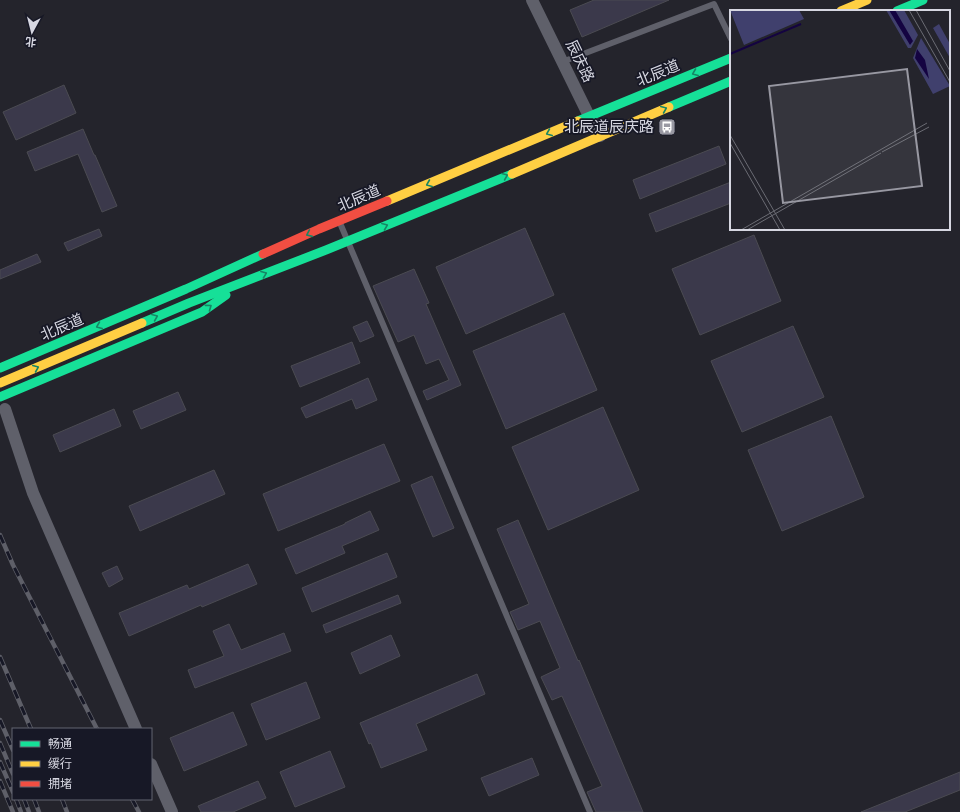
<svg xmlns="http://www.w3.org/2000/svg" width="960" height="812" font-family="Mulish,'Noto Sans SC',sans-serif">
<style>
.building{fill:#3b394b;stroke:#4b4b52}
.lines{fill:none;stroke-linecap:round;stroke-linejoin:round}
.lane{stroke:#5f606a;stroke-width:6}
.street{stroke:#5f606a;stroke-width:12}
.fast{stroke:#16e098;stroke-width:9}
.slow{stroke:#ffcf43;stroke-width:9}
.jam{stroke:#f24e42;stroke-width:9}
.rail-casing{stroke:#5e5f68;stroke-width:4.5}
.rail{stroke:#171826;stroke-width:3;stroke-dasharray:9;stroke-linecap:butt}
.oneway{stroke:#168665}
.labels{text-anchor:middle;stroke-width:3.5;stroke-linejoin:round;paint-order:stroke}
.street-label{font-size:15px;fill:#d6d7e1;stroke:#171826}
.poi-label{font-size:15px;fill:#d6d7e1;stroke:#171826;text-anchor:end}
.inset-river{fill:none;stroke:#140341;stroke-width:2}
.inset-road{fill:none;stroke:#6b6c74;stroke-width:1}
.view{fill:#9898a2;fill-opacity:0.15;stroke:#9898a2;stroke-width:2}
.inset-edge{fill:none;stroke:#d6d7e1;stroke-width:2}
</style>
<rect width="100%" height="100%" fill="#24242c"/>
<g class="building">
<path d="M 594,0 L 669,0 L 582,37 L 570,10 Z"/>
<path d="M 64,85 L 76,113 L 16,140 L 3,112 Z"/>
<path d="M 83,129 L 94,155 L 95,155 L 117,206 L 102,212 L 78,154 L 35,171 L 27,152 Z"/>
<path d="M 719,146 L 726,164 L 640,199 L 633,180 Z"/>
<path d="M 731,182 L 731,203 L 656,232 L 649,214 Z"/>
<path d="M 525,228 L 554,295 L 466,334 L 436,267 Z"/>
<path d="M 99,229 L 102,236 L 68,251 L 64,243 Z"/>
<path d="M 754,235 L 781,301 L 700,335 L 672,269 Z"/>
<path d="M 37,254 L 41,262 L 0,279 L 0,270 Z"/>
<path d="M 414,269 L 429,303 L 426,304 L 461,385 L 427,400 L 423,391 L 449,380 L 439,359 L 426,364 L 414,335 L 398,342 L 373,286 Z"/>
<path d="M 564,313 L 597,390 L 506,429 L 473,351 Z"/>
<path d="M 367,321 L 374,336 L 360,342 L 353,327 Z"/>
<path d="M 793,326 L 824,397 L 742,432 L 711,361 Z"/>
<path d="M 352,342 L 360,363 L 300,387 L 291,366 Z"/>
<path d="M 368,378 L 377,400 L 356,409 L 352,399 L 306,418 L 301,408 Z"/>
<path d="M 178,392 L 186,410 L 141,429 L 133,411 Z"/>
<path d="M 603,407 L 639,490 L 548,530 L 512,447 Z"/>
<path d="M 114,409 L 121,426 L 60,452 L 53,435 Z"/>
<path d="M 831,416 L 864,497 L 782,531 L 748,450 Z"/>
<path d="M 384,444 L 400,481 L 278,531 L 263,494 Z"/>
<path d="M 214,470 L 225,494 L 140,531 L 129,506 Z"/>
<path d="M 432,476 L 454,528 L 433,537 L 411,485 Z"/>
<path d="M 370,511 L 379,530 L 342,546 L 345,553 L 296,574 L 285,549 L 345,524 L 345,523 Z"/>
<path d="M 518,520 L 578,661 L 579,660 L 643,812 L 596,812 L 587,792 L 602,786 L 562,696 L 552,700 L 541,677 L 560,668 L 540,621 L 518,630 L 510,612 L 529,604 L 497,529 Z"/>
<path d="M 387,553 L 397,577 L 312,612 L 302,588 Z"/>
<path d="M 248,564 L 257,584 L 202,607 L 201,605 L 129,636 L 119,613 L 187,585 L 189,589 Z"/>
<path d="M 117,566 L 123,579 L 109,587 L 102,573 Z"/>
<path d="M 398,595 L 401,603 L 326,633 L 323,625 Z"/>
<path d="M 229,624 L 241,650 L 284,633 L 291,651 L 195,688 L 188,670 L 224,656 L 213,631 Z"/>
<path d="M 391,635 L 400,656 L 360,674 L 351,653 Z"/>
<path d="M 477,674 L 485,694 L 416,724 L 427,750 L 381,768 L 371,743 L 369,744 L 360,723 Z"/>
<path d="M 306,682 L 320,718 L 266,740 L 251,704 Z"/>
<path d="M 233,712 L 247,745 L 184,771 L 170,738 Z"/>
<path d="M 330,751 L 345,787 L 295,807 L 280,772 Z"/>
<path d="M 532,758 L 539,775 L 489,796 L 481,778 Z"/>
<path d="M 960,772 L 960,790 L 905,812 L 861,812 Z"/>
<path d="M 258,781 L 266,798 L 233,812 L 201,812 L 198,806 Z"/>
</g>
<g class="lines">
<g class="lane">
<path d="M 562,62 L 714,4 L 731,39"/>
<path d="M 340,223 L 590,812"/>
</g>
<g class="street">
<path d="M 532,0 L 589,116 L 600,136"/>
<path d="M 5,409 L 33,493 L 136,729"/>
<path d="M 151,764 L 172,812"/>
</g>
<g class="fast">
<path d="M 897,11 L 923,0"/>
<path d="M 669,107 L 731,81"/>
<path d="M 578,121 L 731,58"/>
<path d="M 142,323 L 189,303 L 326,250 L 512,174"/>
<path d="M 0,368 L 186,289 L 263,254"/>
<path d="M 0,397 L 202,312 L 226,295"/>
</g>
<g class="slow">
<path d="M 841,11 L 867,0"/>
<path d="M 512,174 L 669,107"/>
<path d="M 387,201 L 578,121"/>
<path d="M 0,383 L 142,323"/>
</g>
<path class="jam" d="M 263,254 L 319,229 L 387,201"/>
<g class="rail-casing">
<g id="rail">
<path d="M 0,535 L 13,565 L 97,729"/>
<path d="M 0,657 L 31,729"/>
<path d="M 0,720 L 13,750"/>
<path d="M 0,743 L 13,774"/>
<path d="M 0,762 L 13,792"/>
<path d="M 0,781 L 13,812"/>
<path d="M 16,799 L 21,812"/>
<path d="M 24,799 L 29,812"/>
<path d="M 34,799 L 39,812"/>
<path d="M 62,799 L 67,812"/>
<path d="M 132,799 L 139,812"/>
</g>
</g>
<use href="#rail" class="rail"/>
</g>
<defs><path id="oneway-chevron" d="M-2-3.5L2.5 0L-2 3.5" fill="none" stroke-width="1.6" stroke-linecap="round" stroke-linejoin="round"/></defs>
<g class="oneway">
<use href="#oneway-chevron" transform="translate(695 73) rotate(158)"/>
<use href="#oneway-chevron" transform="translate(664 109) rotate(-23)"/>
<use href="#oneway-chevron" transform="translate(549 133) rotate(157)"/>
<use href="#oneway-chevron" transform="translate(505 176) rotate(-23)"/>
<use href="#oneway-chevron" transform="translate(429 184) rotate(157)"/>
<use href="#oneway-chevron" transform="translate(385 226) rotate(-22)"/>
<use href="#oneway-chevron" transform="translate(309 234) rotate(156)"/>
<use href="#oneway-chevron" transform="translate(264 274) rotate(-21)"/>
<use href="#oneway-chevron" transform="translate(209 307) rotate(-36)"/>
<use href="#oneway-chevron" transform="translate(155 317) rotate(-23)"/>
<use href="#oneway-chevron" transform="translate(99 326) rotate(157)"/>
<use href="#oneway-chevron" transform="translate(36 368) rotate(-23)"/>
</g>
<defs>
<g id="bus-square" transform="scale(0.9)"><rect x="-9" y="-9" width="18" height="18" rx="4" fill="#9898a2" stroke="#171826"/><path d="M-5-6H5V4H4V6H2V4H-2V6H-4V4H-5ZM-3.5-4V0h7V-4ZM-3.5 1.2v1.5H-2V1.2ZM2 1.2v1.5H3.5V1.2Z" fill="#fff"/></g>
</defs>
<g fill-rule="evenodd">
<use href="#bus-square" x="667" y="127"/>
</g>
<g class="labels">
<g class="street-label">
<text transform="translate(580 61) rotate(64)" y="5">辰庆路</text>
<text transform="translate(658 73) rotate(-22)" y="5">北辰道</text>
<text transform="translate(359 198) rotate(-23)" y="5">北辰道</text>
<text transform="translate(62 327) rotate(-23)" y="5">北辰道</text>
</g>
<g class="poi-label">
<text x="654" y="132">北辰道辰庆路</text>
</g>
</g>
<g transform="translate(730 10)">
<rect width="220" height="220" fill="#24242c"/>
<path d="M 0,0 L 69,0 L 74,9 L 14,35 ZM 156,0 L 174,0 L 188,25 L 181,38 L 178,38 ZM 209,14 L 220,34 L 220,48 L 203,18 ZM 191,28 L 220,76 L 203,84 L 183,48 Z" fill="#40406d"/>
<path d="M 159,0 L 165,0 L 183,31 L 180,35 ZM 187,39 L 195,50 L 199,69 L 185,48 Z" fill="#140341"/>
<path class="inset-river" d="M 0,44 L 71,14"/>
<path class="inset-road" d="M 179,0 L 220,72M 186,0 L 220,61M 0,125 L 55,220M 0,133 L 50,220M 152,142 L 199,117M 11,220 L 197,113M 17,220 L 151,143"/>
<path class="view" d="M 177,59 L 192,176 L 53,193 L 39,76 Z"/>
<rect width="220" height="220" class="inset-edge"/>
</g>
<rect x="12" y="728" width="140" height="72" fill="#171826" stroke="#636471"/>
<rect x="20" y="741" width="20" height="6" fill="#16e098" stroke="#636471"/>
<text x="48" y="748" font-size="12" fill="#d6d7e1">畅通</text>
<rect x="20" y="761" width="20" height="6" fill="#ffcf43" stroke="#636471"/>
<text x="48" y="768" font-size="12" fill="#d6d7e1">缓行</text>
<rect x="20" y="781" width="20" height="6" fill="#f24e42" stroke="#636471"/>
<text x="48" y="788" font-size="12" fill="#d6d7e1">拥堵</text>
<g transform="translate(32 32) rotate(187)" stroke="#171826" stroke-width="3" paint-order="stroke">
<path d="M0-3L7 15L0 10L-7 15Z" fill="#d6d7e1"/>
<text y="-6" font-size="11" font-weight="bold" text-anchor="middle" fill="#d6d7e1">北</text>
</g>
</svg>
